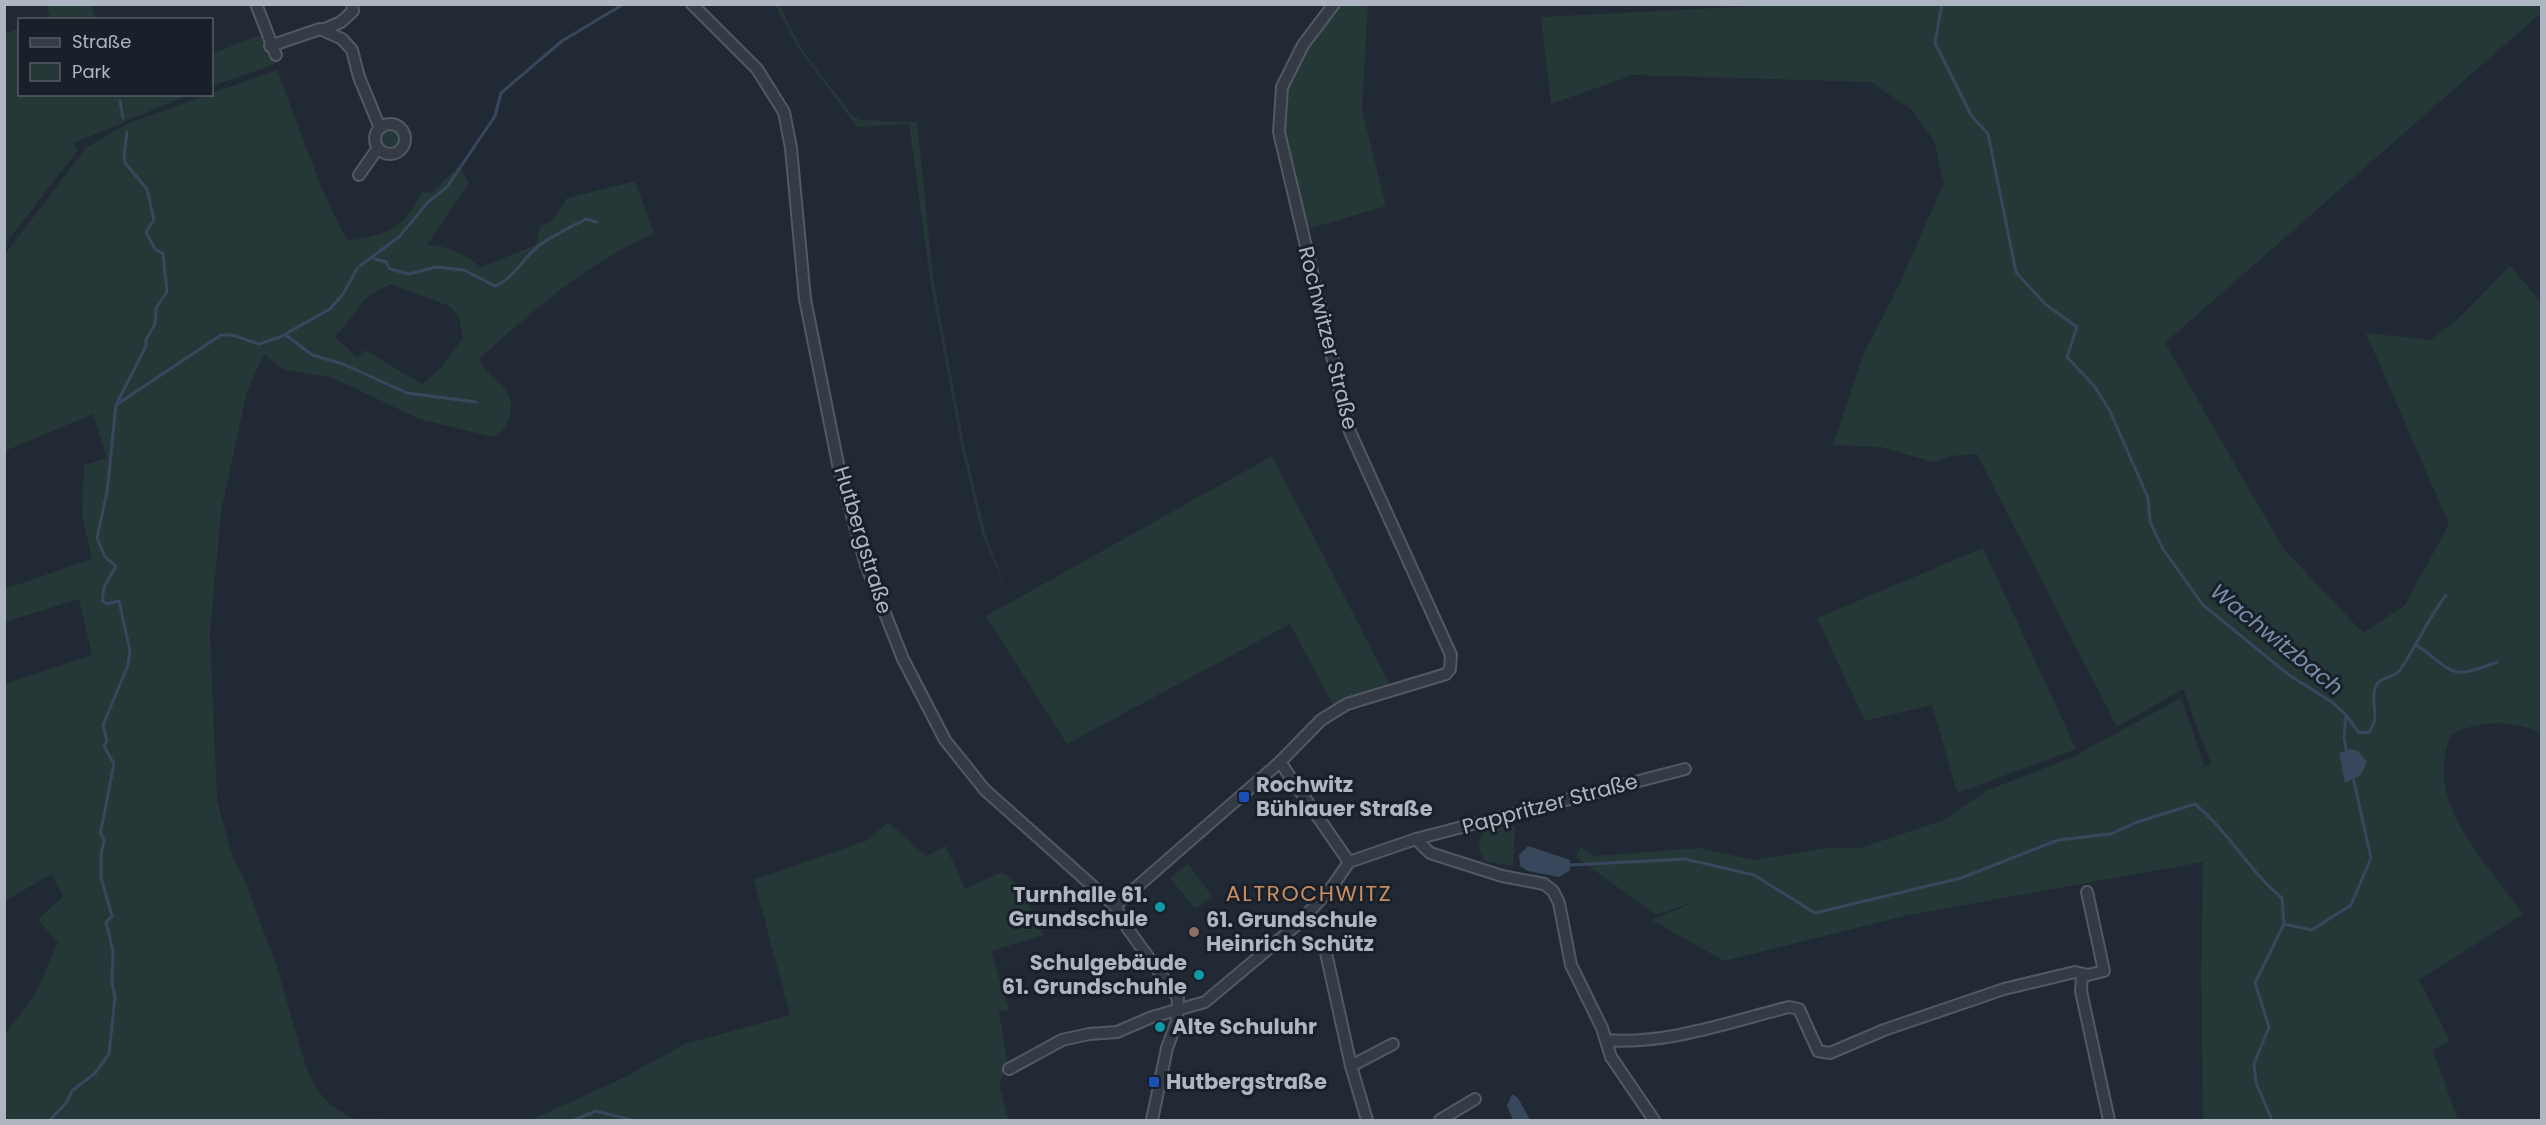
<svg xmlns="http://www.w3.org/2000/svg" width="2546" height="1125" font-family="Poppins,sans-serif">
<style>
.green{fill:#263737;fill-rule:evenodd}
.water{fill:#38475c}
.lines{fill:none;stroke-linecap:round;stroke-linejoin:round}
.stream{stroke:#38475c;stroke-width:3}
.street-casing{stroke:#525963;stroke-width:14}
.street{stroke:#343b45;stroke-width:10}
.transit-dot{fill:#1a4fb4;stroke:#1a2029;stroke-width:2}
.culture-dot{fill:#0f9aa8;stroke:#1a2029;stroke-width:2}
.education-dot{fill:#8d6e63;stroke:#1a2029;stroke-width:2}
.labels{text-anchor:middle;stroke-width:6;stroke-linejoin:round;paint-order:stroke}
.street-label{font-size:21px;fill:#aeb6c2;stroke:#1a2029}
.poi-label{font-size:21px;font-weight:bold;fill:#aeb6c2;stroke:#1a2029;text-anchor:start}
.water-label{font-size:22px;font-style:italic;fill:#798ea8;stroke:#1a2029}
.neighbourhood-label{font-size:22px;letter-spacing:1.5px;fill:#c98e62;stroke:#1a2029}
</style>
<rect width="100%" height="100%" fill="#212934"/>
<g class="green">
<path d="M 52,4 L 91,5 L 96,19 L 40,19 L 50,15 L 47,6 Z"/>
<path d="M 1795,4 L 2541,5 L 2541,13 L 2165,343 L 2283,548 L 2363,633 L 2405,605 L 2449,524 L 2366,333 L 2430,340 L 2460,317 L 2510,266 L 2541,302 L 2541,732 C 2508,721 2483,719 2451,735 C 2422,804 2487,861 2523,914 L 2419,980 L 2450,1041 L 2433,1050 L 2458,1120 L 2203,1120 L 2201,976 L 2203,862 L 1909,915 L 1724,961 L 1652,920 L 1696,901 L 1656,915 L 1576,857 L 1581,847 L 1594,856 L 1700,848 L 1753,860 L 1827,848 L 1860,848 L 1944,820 L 1988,790 L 2071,758 L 2181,698 L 2205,767 L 2211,764 L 2183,689 L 2117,727 L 1977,454 L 1950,456 L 1933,462 L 1881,447 L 1833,445 L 1864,353 L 1898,287 L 1944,183 L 1934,141 L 1912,110 L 1871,82 L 1633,75 L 1551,104 L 1541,17 Z"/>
<path d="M 775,5 L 781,5 C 793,45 827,81 851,114 L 860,120 L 917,122 L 933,277 L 964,444 L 986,536 L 1011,600 L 982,534 L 961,445 L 930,278 L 909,124 L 857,127 L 799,49 Z"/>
<path d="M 1341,5 L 1368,5 L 1362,110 L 1386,206 L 1308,229 L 1283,130 L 1287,88 L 1308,46 L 1334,10 Z"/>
<path d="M 19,28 L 20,94 L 188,95 L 74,143 L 78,150 L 5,244 L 5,34 Z"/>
<path d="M 260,35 L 275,64 L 212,86 L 212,54 Z"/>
<path d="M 277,70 L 322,189 L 347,241 C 390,233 401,232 422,191 L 431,193 L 459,166 L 469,183 L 427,245 C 450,246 462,254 481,267 L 536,245 L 540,226 L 551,222 L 567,198 L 635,181 L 654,234 C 586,263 535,309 480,358 C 483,375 497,376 506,390 C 517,406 509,430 493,437 L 419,419 L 331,377 L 284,370 L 264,354 L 247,391 L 221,511 L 210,633 L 217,800 L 232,855 L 242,874 L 276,964 L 306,1067 L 318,1091 L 331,1105 L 351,1118 L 433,1120 L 5,1120 L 5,1034 L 35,995 L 58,942 L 38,920 L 63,896 L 52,874 L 5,901 L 5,684 L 92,655 L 79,599 L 5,622 L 5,589 L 92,559 L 82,515 L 84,465 L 107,458 L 93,414 L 5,451 L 5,254 L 86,148 L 129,123 ZM 391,284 L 449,306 L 459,317 L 463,338 L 439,370 L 422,384 L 365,350 L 357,357 L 335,337 L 369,295 Z"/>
<circle cx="390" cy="139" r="11"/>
<path d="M 1272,456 L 1390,685 L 1333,705 L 1290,624 L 1067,744 L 986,616 Z"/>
<path d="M 1983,548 L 2076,749 L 1957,793 L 1932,705 L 1865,721 L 1817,618 Z"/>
<path d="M 888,822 L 926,856 L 946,846 L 965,889 L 1002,872 L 1021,887 L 1043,935 L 991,951 L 1009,1010 L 999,1012 L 1008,1065 L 1001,1078 L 1000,1088 L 1009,1120 L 531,1120 L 623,1078 L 685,1044 L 790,1015 L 754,880 L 868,840 Z"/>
<path d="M 1515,825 L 1513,866 L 1484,861 L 1479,845 L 1482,831 L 1488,828 Z"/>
<path d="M 1188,864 L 1212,896 L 1195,909 L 1170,878 Z"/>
</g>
<g class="water">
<path d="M 2351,749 L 2358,751 L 2367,762 L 2361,775 L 2345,783 L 2339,753 Z"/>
<path d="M 1528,846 L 1570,860 L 1570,870 L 1559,877 L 1528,871 L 1520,866 L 1519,855 Z"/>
<path d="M 1512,1094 L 1518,1098 L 1530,1120 L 1513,1120 L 1507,1106 Z"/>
</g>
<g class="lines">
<g class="stream">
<path d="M 1942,4 L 1935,43 L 1971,115 L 1988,134 L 2016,272 L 2045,304 L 2077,327 L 2067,357 L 2095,387 L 2110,411 L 2148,498 L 2150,522 L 2163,549 L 2203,605 L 2289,675 L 2332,702 L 2346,715 L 2344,738 L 2347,753"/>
<path d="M 120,101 L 123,118"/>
<path d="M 375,259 L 386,262 L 390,269 L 409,274 L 436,267 L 464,270 L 495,286 C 513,279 522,260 536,248 C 551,236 569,228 586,219 L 597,222"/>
<path d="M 360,266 L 399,237 L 428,202 L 447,187 L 495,116 L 501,93 L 562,41 L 622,5"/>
<path d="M 286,335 L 312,355 L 343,364 L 407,393 L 476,402"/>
<path d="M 117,403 L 146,346 L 146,340 L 155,324 L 156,308 L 167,292 L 163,254 L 155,249 L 146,232 L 154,220 L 147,189 L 125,163 L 124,155 L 127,132"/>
<path d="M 2415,644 C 2455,671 2447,682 2497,662"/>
<path d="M 2346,715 L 2359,733 L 2369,732 C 2381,716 2370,704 2375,688 C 2380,675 2394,679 2400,670 C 2417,645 2428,619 2446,595"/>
<path d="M 1570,865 L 1685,859 L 1754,875 L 1815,913 L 1961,878 L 2058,840 L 2111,834 L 2137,822 L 2195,804 C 2229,832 2248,870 2282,898 L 2284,924"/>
<path d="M 50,1120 L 67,1102 L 72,1091 L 95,1073 L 109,1054 L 115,997 L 112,983 L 113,951 L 106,922 L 112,916 L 101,878 L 101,855 L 104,840 L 100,832 C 103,826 111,776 114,764 L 104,746 L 107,741 L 103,725 L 128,665 L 130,651 L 119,601 L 107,604 L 102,601 L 104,587 L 116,566 L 105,557 L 97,538 L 107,492 L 116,405 L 221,335 L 232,335 L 259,344 L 280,337 L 330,309 L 343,294 L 357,269"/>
<path d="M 574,1120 L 596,1111 L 632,1120"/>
<path d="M 2272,1120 L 2256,1083 L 2254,1064 L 2269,1027 L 2255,983 L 2284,924 L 2312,930 L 2351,905 L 2371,858 L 2353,777"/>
</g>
<g class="street-casing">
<g id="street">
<path d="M 256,4 L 276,55"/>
<path d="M 692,4 L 757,69 L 784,112 L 791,148 L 805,299 L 839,469 L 866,565 L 903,659 L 945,740 L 985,790 L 1115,906 L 1128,929 L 1178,998 L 1177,1021 L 1167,1048 L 1152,1120"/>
<path d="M 325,29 L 341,22 L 353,11 L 352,4"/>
<path d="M 270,46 L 320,29 L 342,39 L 352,50 L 359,77 L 380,128"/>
<circle cx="390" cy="139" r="15"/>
<path d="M 359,175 L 378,148"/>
<path d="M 1280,762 L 1349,862"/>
<path d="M 1416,839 L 1430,853 L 1502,876 L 1544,884 L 1553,891 L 1559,903 L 1571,965 L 1602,1028 L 1611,1057 L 1654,1120"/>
<path d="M 1115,906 L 1280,762 L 1321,720 L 1347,704 L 1446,674 L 1450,669 L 1451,655 L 1350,432 L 1279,132 L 1282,87 L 1303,45 L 1334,4"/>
<path d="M 1326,953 L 1351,1066 L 1367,1120"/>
<path d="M 2082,975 L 2081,991 L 2109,1120"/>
<path d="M 1606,1040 C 1667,1045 1729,1022 1789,1007 L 1799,1009 L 1818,1051 L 1830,1053 L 1884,1030 L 2004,989 L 2075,972 L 2088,975 L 2104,971 L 2087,892"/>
<path d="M 1351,1066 L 1393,1044"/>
<path d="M 1009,1069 L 1062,1040 L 1089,1034 L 1117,1032 L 1152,1017 L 1205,1002 L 1298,924 L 1332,887 L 1349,862 L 1416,839 L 1685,769"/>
<path d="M 1440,1120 L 1475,1099"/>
</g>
</g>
<use href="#street" class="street"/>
</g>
<g class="transit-dot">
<rect x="1238" y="791" width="12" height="12" rx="3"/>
<rect x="1148" y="1076" width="12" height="12" rx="3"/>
</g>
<g class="culture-dot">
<circle cx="1160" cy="907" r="6"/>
<circle cx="1199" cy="975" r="6"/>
<circle cx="1160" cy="1027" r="6"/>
</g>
<circle class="education-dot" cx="1194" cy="932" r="6"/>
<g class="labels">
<g class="street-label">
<text transform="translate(1328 338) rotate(76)" y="7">Rochwitzer Straße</text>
<text transform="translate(863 540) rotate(73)" y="7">Hutbergstraße</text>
<text transform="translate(1550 804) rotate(-15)" y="7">Pappritzer Straße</text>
</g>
<g class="poi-label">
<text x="1256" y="792">Rochwitz<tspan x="1256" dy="24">Bühlauer Straße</tspan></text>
<text x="1148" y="902" text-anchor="end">Turnhalle 61.<tspan x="1148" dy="24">Grundschule</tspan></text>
<text x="1206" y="927">61. Grundschule<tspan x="1206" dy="24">Heinrich Schütz</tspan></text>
<text x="1187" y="970" text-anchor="end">Schulgebäude<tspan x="1187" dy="24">61. Grundschuhle</tspan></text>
<text x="1172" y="1034">Alte Schuluhr</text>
<text x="1166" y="1089">Hutbergstraße</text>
</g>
<g class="water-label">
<text transform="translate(2277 639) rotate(39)" y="8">Wachwitzbach</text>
</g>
<g class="neighbourhood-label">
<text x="1309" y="901">ALTROCHWITZ</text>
</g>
</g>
<rect width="2546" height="1125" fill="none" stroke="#aeb6c2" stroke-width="12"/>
<rect x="18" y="18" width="195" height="78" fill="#1a2029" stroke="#555c66" stroke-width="1.5"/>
<rect x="30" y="38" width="30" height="9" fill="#343b45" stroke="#555c66" stroke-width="1.5"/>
<text x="72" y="48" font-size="18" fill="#aeb6c2">Straße</text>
<rect x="30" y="63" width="30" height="18" fill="#263737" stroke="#555c66" stroke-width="1.5"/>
<text x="72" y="78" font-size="18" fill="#aeb6c2">Park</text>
</svg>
